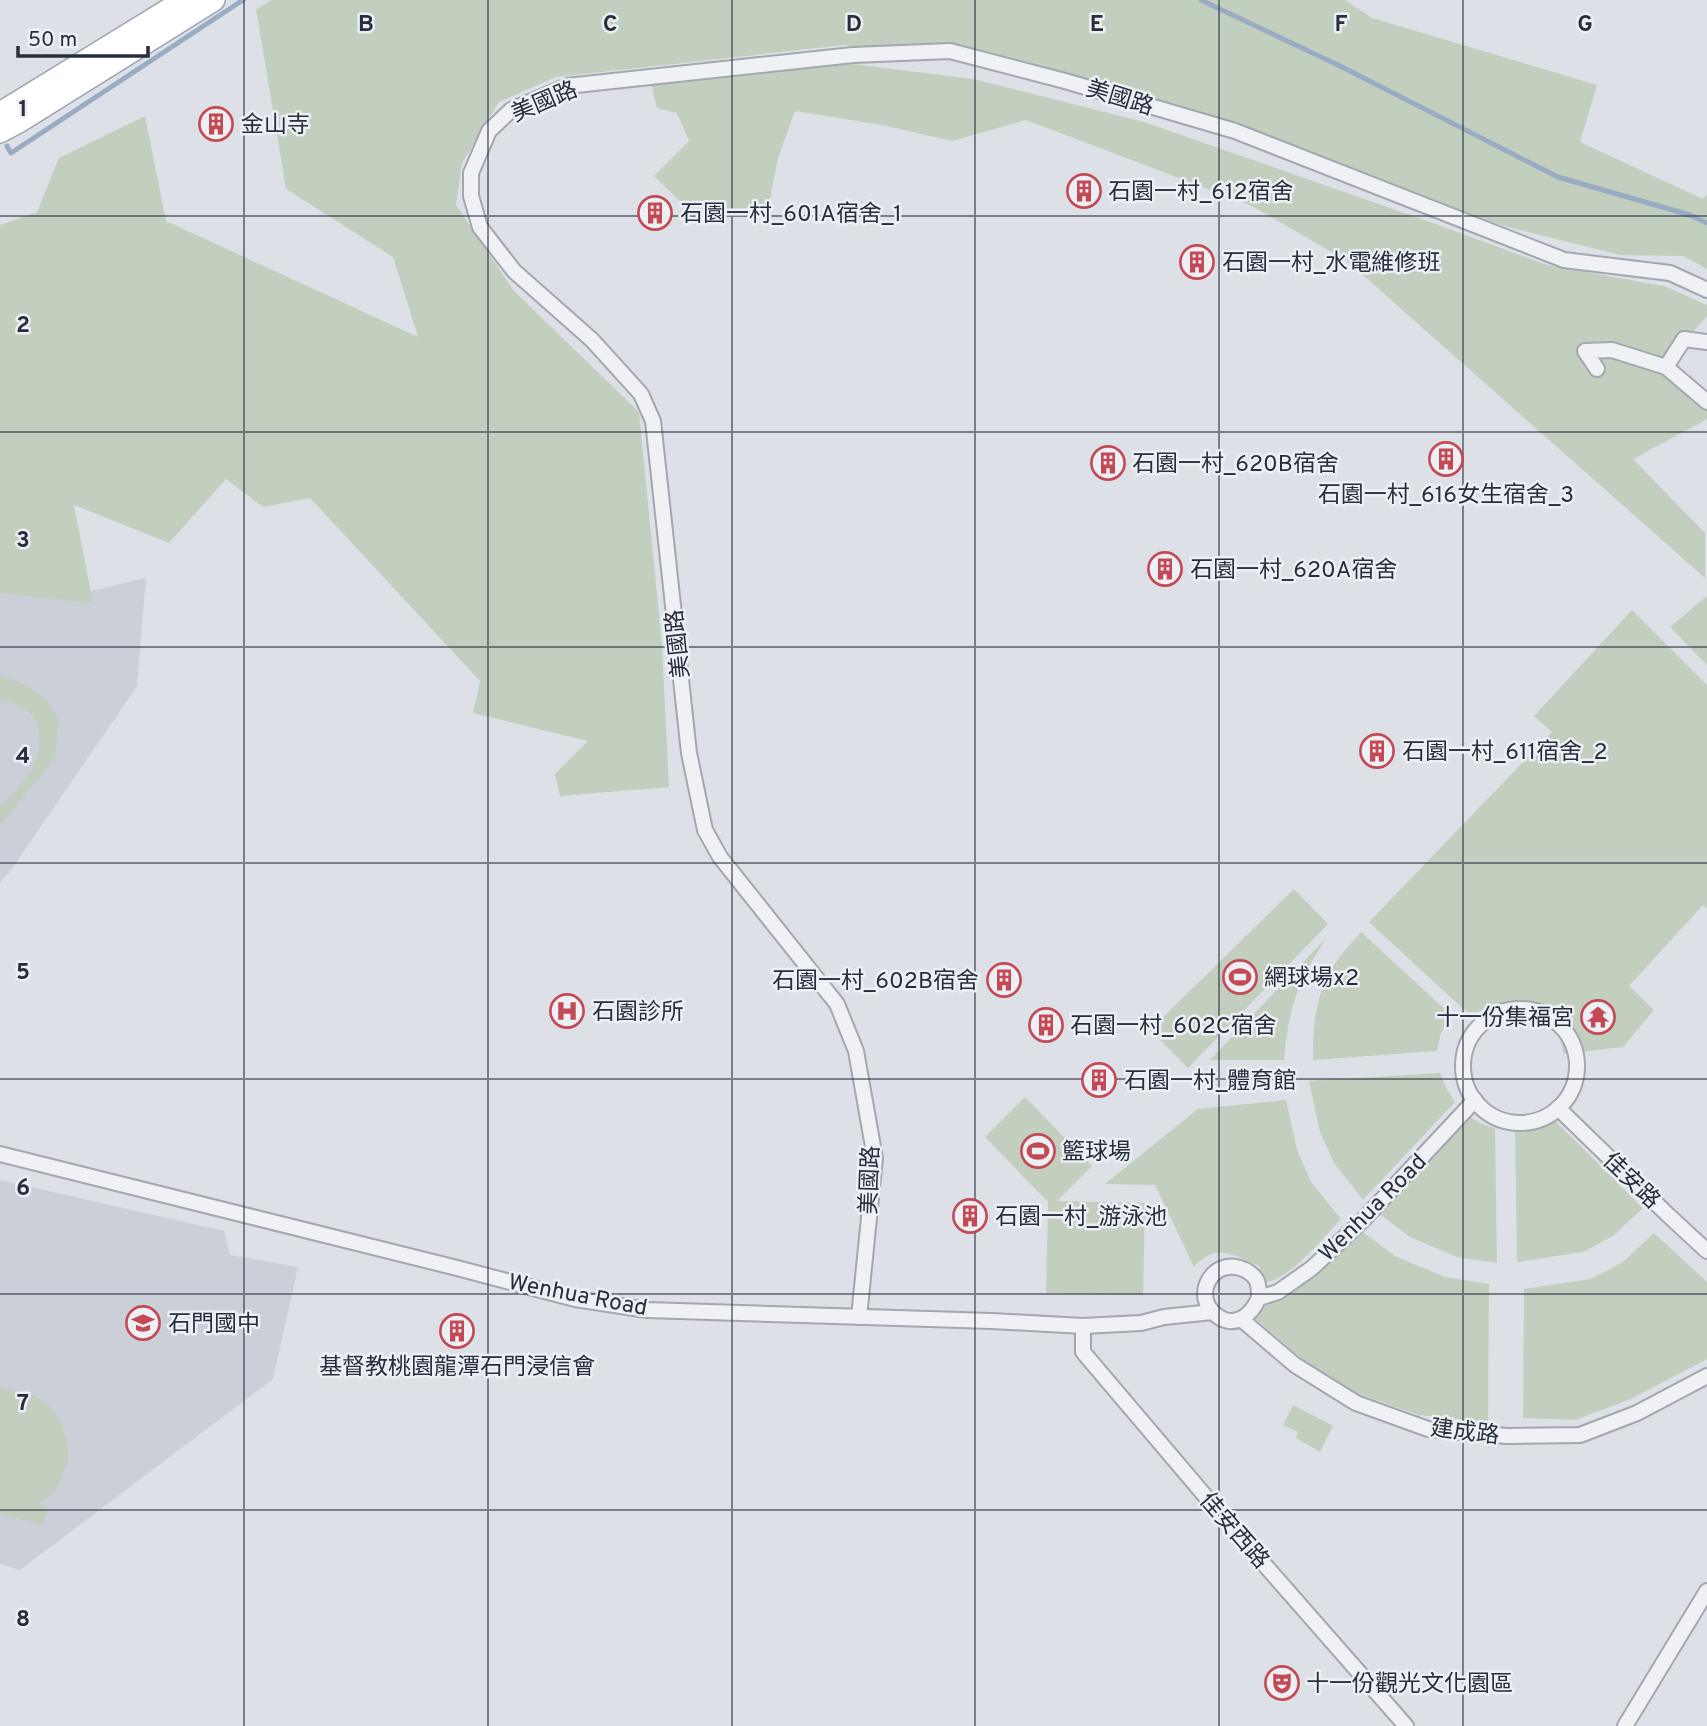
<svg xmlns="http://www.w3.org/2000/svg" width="1707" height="1726" font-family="Overpass,'Noto Sans TC',sans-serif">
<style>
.built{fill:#cbcfd7}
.green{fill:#c2cfbf}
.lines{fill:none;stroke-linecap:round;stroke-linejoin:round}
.stream{stroke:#9aacc4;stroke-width:5}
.minor-casing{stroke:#a3a7af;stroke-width:18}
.primary-casing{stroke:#9da4b1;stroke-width:24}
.minor{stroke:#f0f1f5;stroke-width:14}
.primary{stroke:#fff;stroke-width:21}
.grid{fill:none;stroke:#282e3b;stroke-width:2;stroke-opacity:0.55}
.labels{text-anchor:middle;stroke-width:5;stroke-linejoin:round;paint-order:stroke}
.street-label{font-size:23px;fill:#282e3b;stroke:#eceff4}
.poi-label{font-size:23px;fill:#282e3b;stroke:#eceff4;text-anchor:start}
.grid-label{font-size:23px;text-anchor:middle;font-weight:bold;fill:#282e3b;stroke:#eceff4;stroke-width:5;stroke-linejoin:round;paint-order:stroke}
</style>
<rect width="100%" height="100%" fill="#dde0e6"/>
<g class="built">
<path d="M 146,578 L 137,686 L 11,870 L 0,883 L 0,580 L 91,591 Z"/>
<path d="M 0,1180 L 224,1231 L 230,1255 L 298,1267 L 273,1379 L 20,1570 L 0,1564 Z"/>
</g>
<g class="green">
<path d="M 272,0 L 1345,0 L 1372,18 L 1597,85 L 1580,142 L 1703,199 L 1707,194 L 1707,269 L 1683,256 L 1620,255 L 1500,225 L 1070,75 L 844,45 L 556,77 L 499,102 L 462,163 L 456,205 L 514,291 L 639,412 L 662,645 L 669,787 L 560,796 L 555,774 L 588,741 L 473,713 L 480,681 L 310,498 L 263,507 L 226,479 L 169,543 L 74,505 L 93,603 L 0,593 L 0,225 L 37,212 L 59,158 L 145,116 L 166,221 L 418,337 L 393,257 L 286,189 L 256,9 Z"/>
<path d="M 845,63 L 973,79 L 1144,122 L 1433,223 L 1547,265 L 1664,286 L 1707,305 L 1707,316 L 1668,360 L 1707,406 L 1707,419 L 1633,459 L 1705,533 L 1705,578 L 1347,261 L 1250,205 L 1026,120 L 952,141 L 887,126 L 795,111 L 778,158 L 768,209 L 695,216 L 654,176 L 689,141 L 677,113 L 657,108 L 651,83 Z"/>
<path d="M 1707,596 L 1707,665 L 1670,627 Z"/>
<path d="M 1632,610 L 1707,685 L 1707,908 L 1703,905 L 1629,986 L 1654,1010 L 1623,1047 L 1564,1054 L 1559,1035 L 1541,1013 L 1514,1003 L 1486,1008 L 1471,1016 L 1369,922 L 1552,732 L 1534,716 Z"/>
<path d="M 0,676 L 20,682 L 33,690 L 47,701 L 59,719 L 55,758 L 0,826 L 0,807 C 9,797 22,786 29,774 C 48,740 43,706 0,700 Z"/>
<path d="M 1294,889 L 1328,924 L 1188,1068 L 1150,1030 Z"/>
<path d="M 1361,932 L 1451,1015 L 1441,1033 L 1437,1051 L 1313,1060 C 1313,1024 1315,993 1336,962 C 1343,952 1353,942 1361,932 Z"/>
<path d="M 1326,938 C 1315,956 1303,975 1296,996 C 1289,1016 1286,1039 1284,1060 L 1210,1060 Z"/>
<path d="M 1440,1073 L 1446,1088 L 1455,1102 L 1363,1200 L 1334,1163 L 1320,1132 L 1309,1081 Z"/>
<path d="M 1025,1097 L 1092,1166 L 1057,1201 L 1145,1203 L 1143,1295 L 1046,1293 L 1048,1202 L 985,1137 Z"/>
<path d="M 1286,1100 L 1297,1150 L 1311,1182 L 1341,1219 C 1324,1237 1288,1282 1264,1282 L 1259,1266 C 1234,1255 1215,1242 1194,1267 L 1155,1185 L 1105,1184 L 1198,1109 Z"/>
<path d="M 1468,1116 L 1484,1125 L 1495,1128 L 1497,1263 L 1457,1257 L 1410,1237 L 1377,1212 Z"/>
<path d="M 1550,1116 L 1643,1208 L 1613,1236 L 1583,1252 L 1517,1262 L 1515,1128 C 1529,1128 1538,1124 1550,1116 Z"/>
<path d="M 1359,1229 L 1395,1256 L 1445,1277 L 1489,1284 L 1488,1422 L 1419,1415 L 1356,1393 L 1302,1359 L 1250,1314 L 1266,1295 L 1288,1295 L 1317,1274 Z"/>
<path d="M 1654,1233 L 1707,1282 L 1707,1359 L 1631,1399 L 1575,1420 L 1523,1418 L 1524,1289 L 1591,1279 L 1623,1262 Z"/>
<path d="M 0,1387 C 16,1391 32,1393 46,1403 C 55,1410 60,1419 64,1430 C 75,1459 64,1488 38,1505 L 48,1507 L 43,1525 L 0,1514 Z"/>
<path d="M 1293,1405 L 1333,1426 L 1320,1452 L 1296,1438 L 1298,1432 L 1283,1425 Z"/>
</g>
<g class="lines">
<g class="stream">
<path d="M 1201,0 L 1342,67 L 1558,177 L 1690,215 L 1707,223"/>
<path d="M 7,146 L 11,153 L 243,0"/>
</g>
<g class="minor-casing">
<g id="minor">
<path d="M 1707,342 L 1684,339 L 1666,367 L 1707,402"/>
<path d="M 1597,369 L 1585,351 L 1612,350 L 1666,367"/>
<circle cx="1520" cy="1066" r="57"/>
<path d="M 1558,1108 L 1668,1215 L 1707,1251"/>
<path d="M 0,1154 L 457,1268 L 575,1299 L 647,1310 L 992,1321 L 1083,1326 L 1141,1323 L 1164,1317 L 1212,1312"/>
<path d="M 1259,1298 C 1259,1293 1259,1286 1257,1281 C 1254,1275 1247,1270 1240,1268 C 1211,1259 1192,1297 1216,1315 C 1235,1330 1251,1315 1259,1298 L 1278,1292 L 1312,1268 L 1363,1220 L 1475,1100"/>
<path d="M 859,1317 L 875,1158 L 856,1051 L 837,1004 L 720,857 L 705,830 L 689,753 L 653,421 L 641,394 L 592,340 L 514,271 L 480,227 L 471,196 L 471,173 L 489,131 L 511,110 L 567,86 L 853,55 L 950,51 L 1065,81 L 1235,131 L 1564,260 L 1670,273 L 1707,290"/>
<path d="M 1241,1319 L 1295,1365 L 1356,1403 L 1428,1429 L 1507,1436 L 1580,1435 L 1637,1413 L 1707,1376"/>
<path d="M 1083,1326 L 1083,1352 L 1229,1524 L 1406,1726"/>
<path d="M 1625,1726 L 1707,1591"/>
</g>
</g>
<g class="primary-casing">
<g id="primary">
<path d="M 0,113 L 184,0"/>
<path d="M 0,132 L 17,123 L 214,0"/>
</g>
</g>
<use href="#minor" class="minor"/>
<use href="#primary" class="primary"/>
</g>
<path class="grid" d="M 244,0 L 244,1726M 488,0 L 488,1726M 732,0 L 732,1726M 975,0 L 975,1726M 1219,0 L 1219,1726M 1463,0 L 1463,1726M 0,216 L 1707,216M 0,432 L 1707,432M 0,647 L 1707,647M 0,863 L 1707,863M 0,1079 L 1707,1079M 0,1294 L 1707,1294M 0,1510 L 1707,1510"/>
<defs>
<g id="building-ring" transform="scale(1.75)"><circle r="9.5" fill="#eceff4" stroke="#c34a54" stroke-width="1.5"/><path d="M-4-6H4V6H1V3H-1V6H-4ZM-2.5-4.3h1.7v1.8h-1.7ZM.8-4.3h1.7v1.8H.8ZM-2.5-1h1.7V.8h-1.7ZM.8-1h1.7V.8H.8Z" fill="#c34a54"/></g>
<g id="stadium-ring" transform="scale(1.75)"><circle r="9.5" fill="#eceff4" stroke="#c34a54" stroke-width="1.5"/><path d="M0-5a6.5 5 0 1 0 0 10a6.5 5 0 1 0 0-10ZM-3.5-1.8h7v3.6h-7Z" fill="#c34a54"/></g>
<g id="hospital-ring" transform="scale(1.75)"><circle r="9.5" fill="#eceff4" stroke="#c34a54" stroke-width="1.5"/><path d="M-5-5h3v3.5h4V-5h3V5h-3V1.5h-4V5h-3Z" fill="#c34a54"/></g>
<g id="temple-ring" transform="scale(1.75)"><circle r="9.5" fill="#eceff4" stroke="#c34a54" stroke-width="1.5"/><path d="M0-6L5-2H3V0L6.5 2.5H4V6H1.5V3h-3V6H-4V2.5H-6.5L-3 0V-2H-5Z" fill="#c34a54"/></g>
<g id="school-ring" transform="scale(1.75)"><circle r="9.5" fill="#eceff4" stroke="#c34a54" stroke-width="1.5"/><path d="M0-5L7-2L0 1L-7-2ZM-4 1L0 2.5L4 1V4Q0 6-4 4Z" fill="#c34a54"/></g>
<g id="theatre-ring" transform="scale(1.75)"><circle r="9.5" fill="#eceff4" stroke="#c34a54" stroke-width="1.5"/><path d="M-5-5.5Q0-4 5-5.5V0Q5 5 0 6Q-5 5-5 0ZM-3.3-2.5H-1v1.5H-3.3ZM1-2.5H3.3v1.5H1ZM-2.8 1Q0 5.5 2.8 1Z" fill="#c34a54"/></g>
</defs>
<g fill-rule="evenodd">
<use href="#building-ring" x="216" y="124"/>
<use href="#building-ring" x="1084" y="191"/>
<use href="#building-ring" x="655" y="213"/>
<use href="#building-ring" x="1197" y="262"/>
<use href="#building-ring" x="1446" y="459"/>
<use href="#building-ring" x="1108" y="463"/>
<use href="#building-ring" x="1165" y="569"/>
<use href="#building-ring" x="1377" y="751"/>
<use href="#stadium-ring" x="1240" y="977"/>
<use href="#building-ring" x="1004" y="980"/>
<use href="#hospital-ring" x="567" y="1011"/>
<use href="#temple-ring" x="1598" y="1017"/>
<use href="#building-ring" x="1046" y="1025"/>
<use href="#building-ring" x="1099" y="1080"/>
<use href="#stadium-ring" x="1038" y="1151"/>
<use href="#building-ring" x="970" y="1216"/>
<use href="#school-ring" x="143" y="1323"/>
<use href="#building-ring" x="457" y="1331"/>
<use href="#theatre-ring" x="1282" y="1683"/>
</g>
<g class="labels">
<g class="street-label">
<text transform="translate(1120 97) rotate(17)" y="8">美國路</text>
<text transform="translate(544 101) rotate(-23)" y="8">美國路</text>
<text transform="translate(677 644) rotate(-96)" y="8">美國路</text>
<text transform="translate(869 1180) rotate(-88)" y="8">美國路</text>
<text transform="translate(1632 1180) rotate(44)" y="8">佳安路</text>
<text transform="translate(1372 1207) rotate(-45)" y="8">Wenhua Road</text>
<text transform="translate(578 1294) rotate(11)" y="8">Wenhua Road</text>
<text transform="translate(1465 1431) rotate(7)" y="8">建成路</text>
<text transform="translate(1235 1530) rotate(49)" y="8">佳安西路</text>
</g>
<g class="poi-label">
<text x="241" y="132">金山寺</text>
<text x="1108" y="199">石園一村_612宿舍</text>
<text x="680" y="221">石園一村_601A宿舍_1</text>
<text x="1222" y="270">石園一村_水電維修班</text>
<text x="1132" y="471">石園一村_620B宿舍</text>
<text x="1446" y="502" text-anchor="middle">石園一村_616女生宿舍_3</text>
<text x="1190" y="577">石園一村_620A宿舍</text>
<text x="1402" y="759">石園一村_611宿舍_2</text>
<text x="1264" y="985">網球場x2</text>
<text x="979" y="988" text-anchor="end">石園一村_602B宿舍</text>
<text x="592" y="1019">石園診所</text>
<text x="1574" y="1025" text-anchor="end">十一份集福宮</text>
<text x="1070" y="1033">石園一村_602C宿舍</text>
<text x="1124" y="1088">石園一村_體育館</text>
<text x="1062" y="1159">籃球場</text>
<text x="995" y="1224">石園一村_游泳池</text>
<text x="168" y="1331">石門國中</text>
<text x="457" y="1374" text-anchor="middle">基督教桃園龍潭石門浸信會</text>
<text x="1306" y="1691">十一份觀光文化園區</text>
</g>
</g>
<g class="grid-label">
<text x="366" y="31">B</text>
<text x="610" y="31">C</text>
<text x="854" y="31">D</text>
<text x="1097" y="31">E</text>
<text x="1341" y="31">F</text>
<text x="1585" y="31">G</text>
<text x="23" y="116">1</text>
<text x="23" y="332">2</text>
<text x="23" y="547">3</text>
<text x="23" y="763">4</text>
<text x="23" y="979">5</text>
<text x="23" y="1195">6</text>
<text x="23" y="1410">7</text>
<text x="23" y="1626">8</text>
</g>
<path d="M18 46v10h130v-10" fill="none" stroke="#282e3b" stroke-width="3.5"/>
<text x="28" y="46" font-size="21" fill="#282e3b" stroke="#eceff4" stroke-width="5" paint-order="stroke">50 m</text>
</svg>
